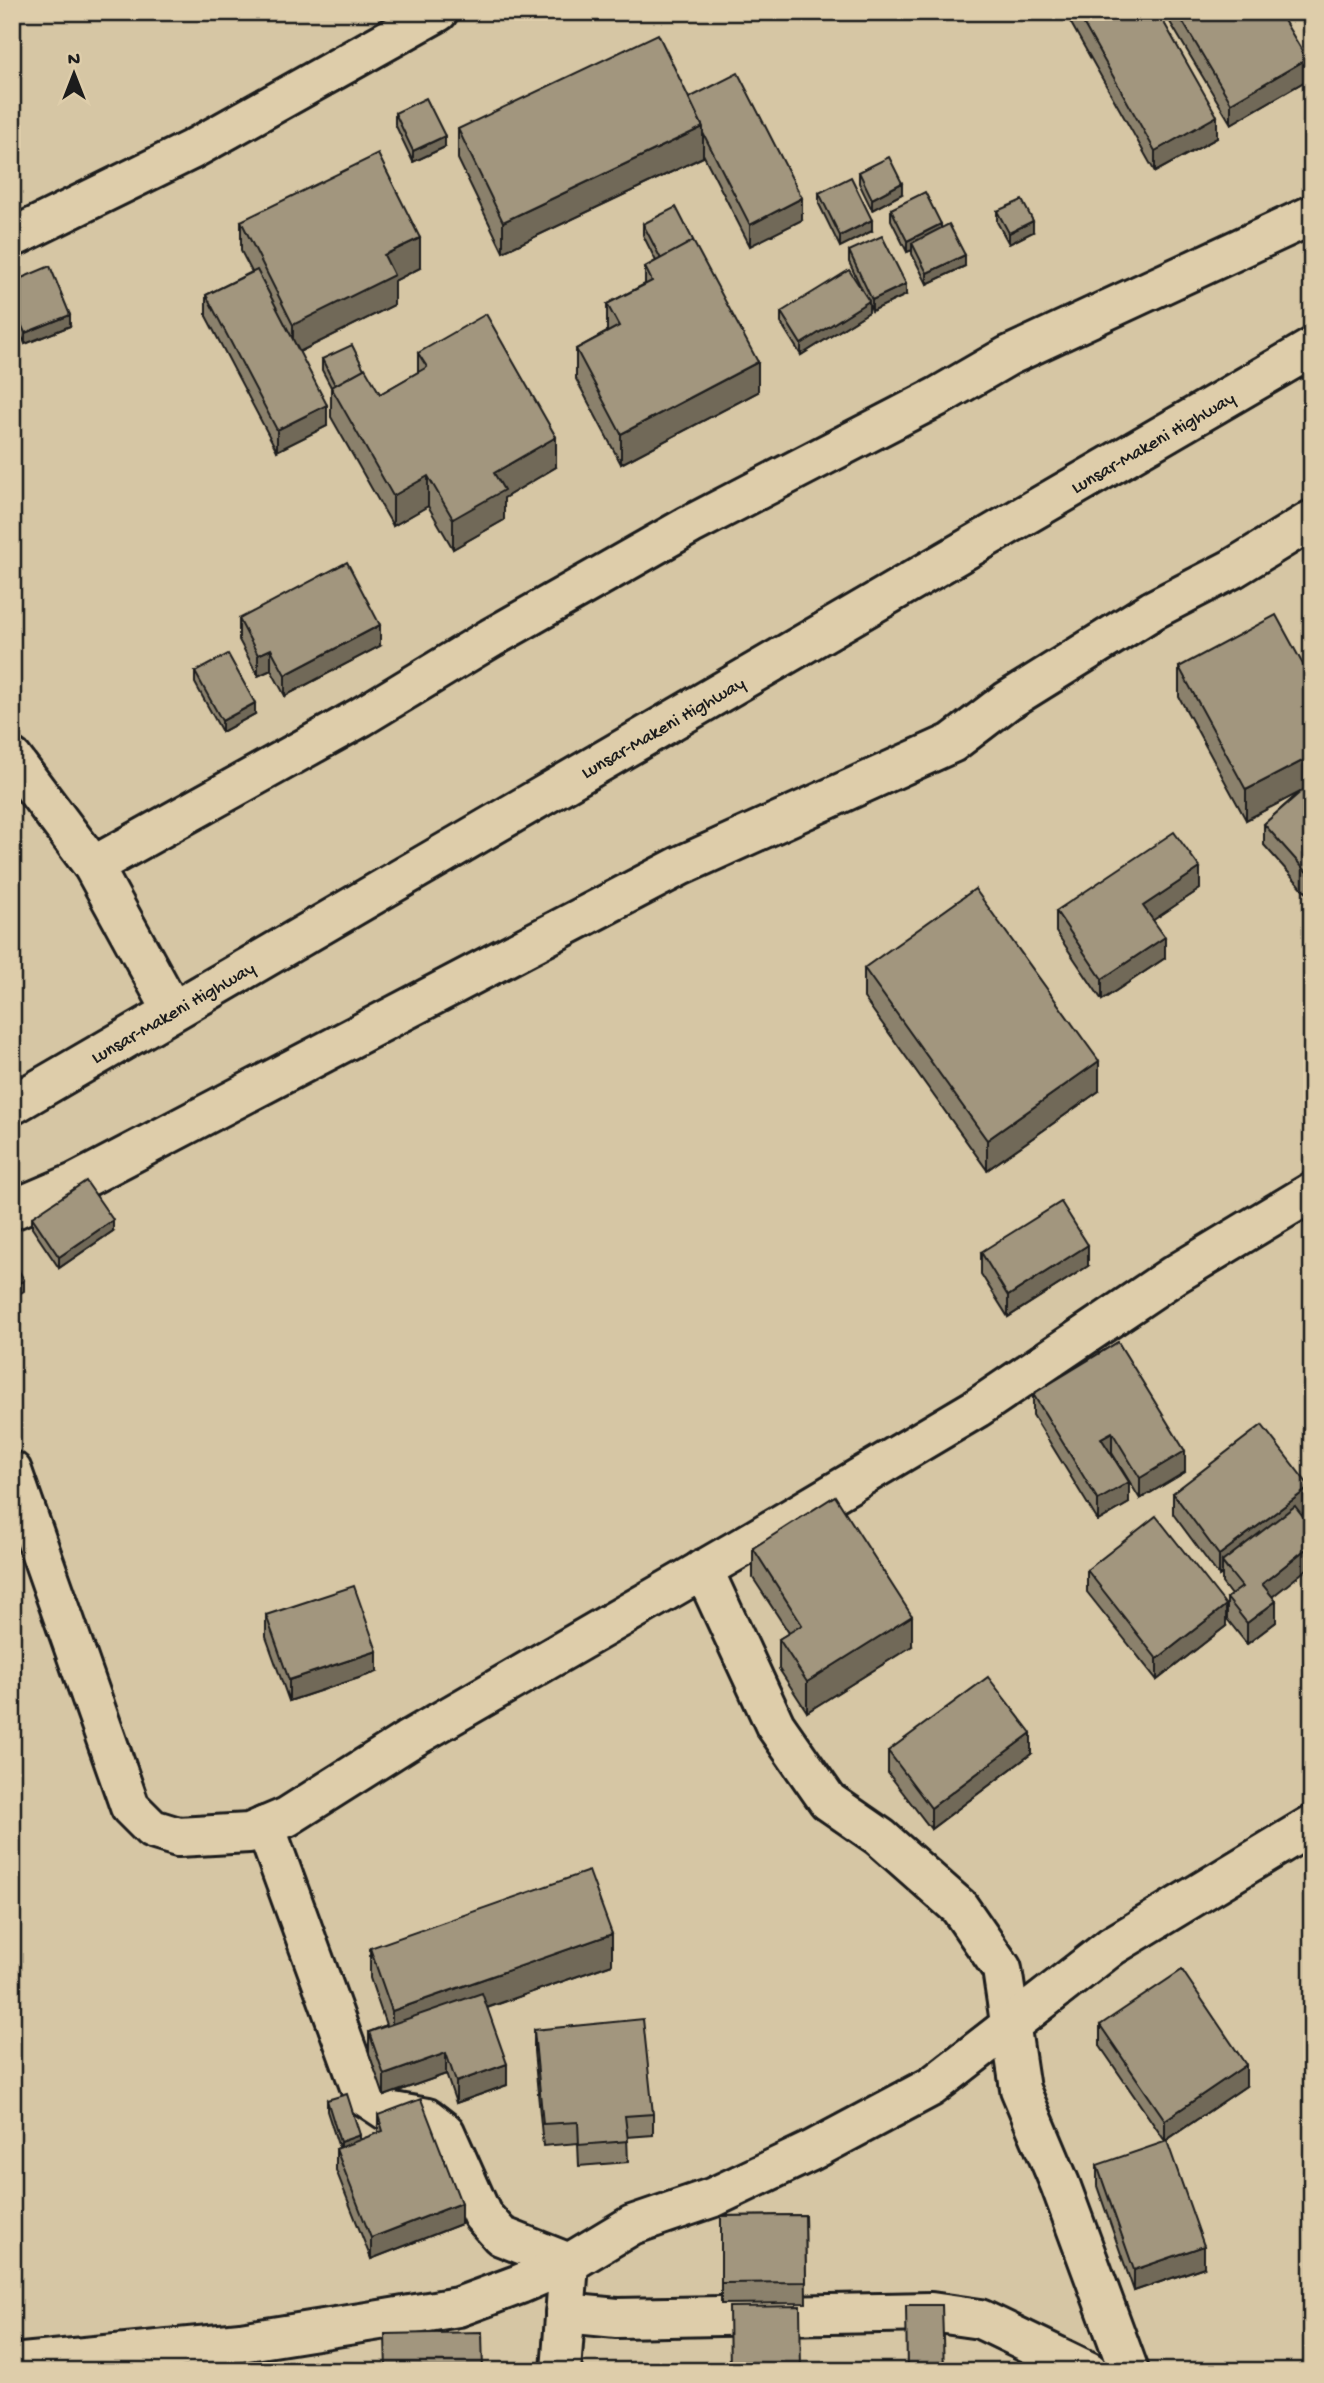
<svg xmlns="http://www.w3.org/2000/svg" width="1324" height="2383" font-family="'Gochi Hand',sans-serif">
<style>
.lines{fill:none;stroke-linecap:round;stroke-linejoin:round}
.street-casing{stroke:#1c1c1c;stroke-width:44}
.primary-casing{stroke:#1c1c1c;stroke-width:44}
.street{stroke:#decdaa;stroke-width:38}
.primary{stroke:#decdaa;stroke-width:38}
.wall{fill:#8b816c;stroke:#1c1c1c;stroke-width:2}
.shaded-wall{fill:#716958;stroke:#1c1c1c;stroke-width:2}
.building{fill:#a2967e;stroke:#1c1c1c;stroke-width:2}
.labels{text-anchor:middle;stroke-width:5;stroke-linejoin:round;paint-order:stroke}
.street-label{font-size:19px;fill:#1c1c1c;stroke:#decdaa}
</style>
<rect width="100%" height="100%" fill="#d6c6a4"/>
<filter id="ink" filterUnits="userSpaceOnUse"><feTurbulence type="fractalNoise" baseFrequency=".0143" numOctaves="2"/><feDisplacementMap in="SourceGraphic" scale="14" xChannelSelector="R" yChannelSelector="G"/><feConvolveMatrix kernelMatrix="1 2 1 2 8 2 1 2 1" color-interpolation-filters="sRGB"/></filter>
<g filter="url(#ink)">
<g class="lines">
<g class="street-casing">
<g id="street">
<path d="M 12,238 L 191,150 L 438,12"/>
<path d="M 12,758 L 93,866 L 172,1010"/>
<path d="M 93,866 L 361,717 L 491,638 L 690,525 L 939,396 L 1008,356 L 1312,215"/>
<path d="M 12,1210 L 75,1183 L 680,866 L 952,743 L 1007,701 L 1153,610 L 1232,569 L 1312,520"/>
<path d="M 12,1471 L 130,1807 L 152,1829 L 178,1837 L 249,1833 L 287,1817 L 407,1741 L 751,1542 L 977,1408 L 1174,1275 L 1312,1192"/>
<path d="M 703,1569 L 775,1725 L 828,1801 L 880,1837 L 959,1907 L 1002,1969 L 1020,2089 L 1060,2184 L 1129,2371"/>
<path d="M 265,1826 L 363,2095 L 387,2111 L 427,2118 L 445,2132 L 482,2215 L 501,2236 L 569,2263 L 561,2371"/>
<path d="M 565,2313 L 617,2318 L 931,2312 L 980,2319 L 1088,2371"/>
<path d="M 12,2364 L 241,2342 L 386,2319 L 458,2307 L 520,2284 L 569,2263 L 632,2225 L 714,2197 L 811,2151 L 931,2087 L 1112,1946 L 1312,1825"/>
</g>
</g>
<g class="primary-casing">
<path id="primary" d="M 12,1105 L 1312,348"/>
</g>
<use href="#street" class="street"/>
<use href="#primary" class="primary"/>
</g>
<g class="wall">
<path d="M 1068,12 L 1158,12 L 1217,138 L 1155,172 L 1068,18 Z"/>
<path d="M 1164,12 L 1279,12 L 1307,80 L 1231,124 Z"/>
<path d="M 689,98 L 802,220 L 750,246 L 703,154 L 703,157 L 503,252 L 458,159 L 458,129 Z"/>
<path d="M 395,113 L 445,147 L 413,162 L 395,124 Z"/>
<path d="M 859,172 L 902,194 L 872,210 L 859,183 Z"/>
<path d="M 819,193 L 872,231 L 840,247 L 819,204 Z"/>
<path d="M 891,209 L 941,228 L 965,266 L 927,284 L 912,254 L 912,250 L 907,252 L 891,220 Z"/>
<path d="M 997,211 L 1033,232 L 1009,244 L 997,222 Z"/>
<path d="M 241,221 L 420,268 L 394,281 L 394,305 L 299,352 L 327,426 L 277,451 L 206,316 L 206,295 L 252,272 L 241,251 Z"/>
<path d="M 643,224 L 758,392 L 621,464 L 576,379 L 576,349 L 607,332 L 607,304 L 645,284 L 645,267 L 656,261 L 643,235 Z"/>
<path d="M 849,251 L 906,295 L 872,311 L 869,303 L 869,312 L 801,355 L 781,323 L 781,312 L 865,296 L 849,262 Z"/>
<path d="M 12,282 L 70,326 L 25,344 L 12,314 Z"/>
<path d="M 418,353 L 556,467 L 504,498 L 504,520 L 453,549 L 428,506 L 393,526 L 331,417 L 331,387 L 322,370 L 322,359 L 364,369 L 380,394 L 418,372 Z"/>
<path d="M 239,619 L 380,646 L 285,696 L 271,670 L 258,676 L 239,640 Z"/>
<path d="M 1179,667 L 1312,681 L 1312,899 L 1264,845 L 1264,824 L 1301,791 L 1246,820 L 1179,697 Z"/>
<path d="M 195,672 L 255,714 L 222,732 L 195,683 Z"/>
<path d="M 1200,889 L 1153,920 L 1165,958 L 1102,1000 L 1056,932 L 1056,911 Z"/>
<path d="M 864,968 L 1099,1091 L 987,1170 L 864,998 Z"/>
<path d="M 32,1217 L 113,1231 L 59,1268 L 32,1228 Z"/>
<path d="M 981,1252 L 1088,1266 L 1008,1317 L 981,1274 Z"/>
<path d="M 1118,1342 L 1185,1472 L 1140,1499 L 1112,1453 L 1111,1453 L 1129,1503 L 1098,1521 L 1033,1415 L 1033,1394 Z"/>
<path d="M 1173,1493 L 1310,1508 L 1301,1514 L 1272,1597 L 1276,1622 L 1247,1644 L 1227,1619 L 1227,1598 L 1231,1595 L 1222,1583 L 1222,1574 L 1219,1576 L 1173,1514 Z"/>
<path d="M 753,1548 L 912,1646 L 807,1712 L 779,1669 L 779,1639 L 789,1633 L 753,1578 Z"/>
<path d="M 1087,1570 L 1226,1626 L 1157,1680 L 1087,1592 Z"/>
<path d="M 266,1615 L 377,1672 L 289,1701 L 266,1637 Z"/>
<path d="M 888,1751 L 1031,1754 L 931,1829 L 888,1773 Z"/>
<path d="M 370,1948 L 612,1964 L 487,2008 L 507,2085 L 456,2103 L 446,2074 L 384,2096 L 369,2053 L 369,2032 L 386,2025 L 370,1978 Z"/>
<path d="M 1100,2025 L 1246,2086 L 1165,2141 L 1100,2046 Z"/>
<path d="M 534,2030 L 653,2114 L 653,2135 L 627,2137 L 628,2162 L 579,2166 L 578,2143 L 543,2146 L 534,2051 Z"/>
<path d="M 327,2100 L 360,2140 L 378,2133 L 378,2115 L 461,2224 L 371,2259 L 336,2170 L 336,2149 L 339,2148 L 327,2111 Z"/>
<path d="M 1097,2165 L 1204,2267 L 1134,2291 L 1097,2186 Z"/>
<path d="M 805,2215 L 806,2303 L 721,2304 L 721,2216 Z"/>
</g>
<g class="shaded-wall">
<path d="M 1307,59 L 1307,80 L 1231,124 L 1231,103 Z"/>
<path d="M 1217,116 L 1217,138 L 1155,172 L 1155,151 Z"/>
<path d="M 703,127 L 703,157 L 503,252 L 503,222 Z"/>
<path d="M 445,136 L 445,147 L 413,162 L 413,151 Z"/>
<path d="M 902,183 L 902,194 L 872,210 L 872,199 Z"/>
<path d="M 802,198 L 802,220 L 750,246 L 750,225 Z"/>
<path d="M 872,220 L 872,231 L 840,247 L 840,236 Z"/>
<path d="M 1033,221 L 1033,232 L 1009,244 L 1009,233 Z"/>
<path d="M 941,224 L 941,235 L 912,243 L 912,250 L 907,252 L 907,241 Z"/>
<path d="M 420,238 L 420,268 L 394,281 L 394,305 L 293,355 L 293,325 L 384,255 Z"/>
<path d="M 965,255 L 965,266 L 927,284 L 927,273 Z"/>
<path d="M 906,284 L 906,295 L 872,311 L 872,300 Z"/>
<path d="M 869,301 L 869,312 L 801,355 L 801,344 Z"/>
<path d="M 70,315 L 70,326 L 25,344 L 25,333 Z"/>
<path d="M 758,362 L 758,392 L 621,464 L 621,434 Z"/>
<path d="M 327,405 L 327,426 L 277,451 L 277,430 Z"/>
<path d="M 556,437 L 556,467 L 504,498 L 504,520 L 453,549 L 453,519 L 494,473 Z"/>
<path d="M 428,476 L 428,506 L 393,526 L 393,496 Z"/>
<path d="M 380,625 L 380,646 L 285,696 L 285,675 Z"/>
<path d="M 271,649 L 271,670 L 258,676 L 258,655 Z"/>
<path d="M 255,703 L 255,714 L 222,732 L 222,721 Z"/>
<path d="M 1312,756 L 1312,786 L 1246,820 L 1246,790 Z"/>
<path d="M 1200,868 L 1200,889 L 1143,927 L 1143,906 Z"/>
<path d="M 1165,937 L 1165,958 L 1102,1000 L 1102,979 Z"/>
<path d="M 1099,1061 L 1099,1091 L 987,1170 L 987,1140 Z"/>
<path d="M 113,1220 L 113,1231 L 59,1268 L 59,1257 Z"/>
<path d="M 1088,1245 L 1088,1266 L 1008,1317 L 1008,1296 Z"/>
<path d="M 24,1280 L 24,1291 L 12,1298 L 12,1287 Z"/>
<path d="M 1112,1432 L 1112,1453 L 1101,1459 L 1101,1438 Z"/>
<path d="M 1185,1451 L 1185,1472 L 1140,1499 L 1140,1478 Z"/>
<path d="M 1129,1482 L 1129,1503 L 1098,1521 L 1098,1500 Z"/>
<path d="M 1310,1487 L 1310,1508 L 1228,1570 L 1222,1562 L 1222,1574 L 1219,1576 L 1219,1555 Z"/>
<path d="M 1312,1544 L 1312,1565 L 1262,1605 L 1262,1584 Z"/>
<path d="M 1276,1601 L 1276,1622 L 1247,1644 L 1247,1623 Z"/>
<path d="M 1226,1605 L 1226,1626 L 1157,1680 L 1157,1659 Z"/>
<path d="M 912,1616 L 912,1646 L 807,1712 L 807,1682 Z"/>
<path d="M 377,1651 L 377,1672 L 289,1701 L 289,1680 Z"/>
<path d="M 1031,1733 L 1031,1754 L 931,1829 L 931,1808 Z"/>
<path d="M 612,1934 L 612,1964 L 392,2041 L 392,2011 Z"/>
<path d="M 446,2053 L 446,2074 L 384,2096 L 384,2075 Z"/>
<path d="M 507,2064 L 507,2085 L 456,2103 L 456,2082 Z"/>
<path d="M 1246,2065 L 1246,2086 L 1165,2141 L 1165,2120 Z"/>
<path d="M 360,2135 L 360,2146 L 340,2153 L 340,2142 Z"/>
<path d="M 461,2203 L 461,2224 L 371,2259 L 371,2238 Z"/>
<path d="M 1204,2246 L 1204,2267 L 1134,2291 L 1134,2270 Z"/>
</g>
<g class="building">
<path d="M 1077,12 L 1158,12 L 1217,116 L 1155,151 Z"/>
<path d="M 1177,12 L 1279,12 L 1307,59 L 1231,103 Z"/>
<path d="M 658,34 L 703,127 L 503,222 L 458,129 Z"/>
<path d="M 738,73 L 802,198 L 750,225 L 703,133 L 703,127 L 689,98 Z"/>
<path d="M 426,98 L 445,136 L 413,151 L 395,113 Z"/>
<path d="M 378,154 L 420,238 L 384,255 L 394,275 L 293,325 L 241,221 Z"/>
<path d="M 889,157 L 902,183 L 872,199 L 859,172 Z"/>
<path d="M 851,177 L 872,220 L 840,236 L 819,193 Z"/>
<path d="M 925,192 L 941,224 L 907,241 L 891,209 Z"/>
<path d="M 1022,200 L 1033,221 L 1009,233 L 997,211 Z"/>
<path d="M 676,207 L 694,242 L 693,241 L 661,259 L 643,224 Z"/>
<path d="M 949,224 L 965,255 L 927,273 L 912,243 Z"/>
<path d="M 882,236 L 906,284 L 872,300 L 849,251 Z"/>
<path d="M 693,241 L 758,362 L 621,434 L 576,349 L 619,326 L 607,304 L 652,281 L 645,267 Z"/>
<path d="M 50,266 L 70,315 L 25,333 L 12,303 L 12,282 Z"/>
<path d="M 257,270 L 327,405 L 277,430 L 206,295 Z"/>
<path d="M 849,270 L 869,301 L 801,344 L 781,312 Z"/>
<path d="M 486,314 L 556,437 L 494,473 L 504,490 L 453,519 L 428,476 L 393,496 L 331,387 L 365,368 L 380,394 L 427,367 L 418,353 Z"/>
<path d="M 352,345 L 364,369 L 335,385 L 322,359 Z"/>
<path d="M 347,562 L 380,625 L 285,675 L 271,649 L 258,655 L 239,619 Z"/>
<path d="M 1276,615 L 1312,681 L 1312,756 L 1246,790 L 1179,667 Z"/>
<path d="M 228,654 L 255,703 L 222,721 L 195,672 Z"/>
<path d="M 1312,782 L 1312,878 L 1264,824 Z"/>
<path d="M 1174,832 L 1200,868 L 1143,906 L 1165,937 L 1102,979 L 1056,911 Z"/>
<path d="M 975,889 L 1099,1061 L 987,1140 L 864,968 Z"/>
<path d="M 86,1181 L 113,1220 L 59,1257 L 32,1217 Z"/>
<path d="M 1061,1202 L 1088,1245 L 1008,1296 L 981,1252 Z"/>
<path d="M 12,1259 L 24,1280 L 12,1287 Z"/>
<path d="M 1118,1342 L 1185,1451 L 1140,1478 L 1112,1432 L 1101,1438 L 1129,1482 L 1098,1500 L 1033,1394 Z"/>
<path d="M 1262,1425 L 1310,1487 L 1219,1555 L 1173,1493 Z"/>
<path d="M 835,1496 L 912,1616 L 807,1682 L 779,1639 L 802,1625 L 753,1548 Z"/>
<path d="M 1295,1506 L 1312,1528 L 1312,1544 L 1262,1584 L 1276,1601 L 1247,1623 L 1227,1598 L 1242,1587 L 1222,1562 Z"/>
<path d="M 1156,1516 L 1226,1605 L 1157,1659 L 1087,1570 Z"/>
<path d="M 354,1586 L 377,1651 L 289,1680 L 266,1615 Z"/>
<path d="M 988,1677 L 1031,1733 L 931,1808 L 888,1751 Z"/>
<path d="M 589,1871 L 612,1934 L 392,2011 L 370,1948 Z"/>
<path d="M 1182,1970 L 1246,2065 L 1165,2120 L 1100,2025 Z"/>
<path d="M 482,1993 L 507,2064 L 456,2082 L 446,2053 L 384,2075 L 369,2032 Z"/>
<path d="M 643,2019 L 653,2114 L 625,2116 L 628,2141 L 579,2145 L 578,2122 L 543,2124 L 534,2030 Z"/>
<path d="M 347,2094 L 360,2135 L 340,2142 L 327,2100 Z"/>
<path d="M 421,2099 L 461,2203 L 371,2238 L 336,2149 L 383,2131 L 378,2115 Z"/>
<path d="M 1167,2141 L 1204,2246 L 1134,2270 L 1097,2165 Z"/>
<path d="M 805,2215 L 806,2282 L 721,2283 L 721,2216 Z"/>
<path d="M 906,2305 L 942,2305 L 944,2371 L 907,2371 Z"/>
<path d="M 800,2306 L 801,2371 L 730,2371 L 729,2307 Z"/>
<path d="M 482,2332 L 483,2371 L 386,2371 L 385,2334 Z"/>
<path d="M 624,2366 L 676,2367 L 676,2371 L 624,2371 Z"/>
<rect x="293" y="2368" width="71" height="3"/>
</g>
</g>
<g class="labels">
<g class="street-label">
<text transform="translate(1152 441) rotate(-30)" y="7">Lunsar-Makeni Highway</text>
<text transform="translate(662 726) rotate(-30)" y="7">Lunsar-Makeni Highway</text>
<text transform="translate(172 1011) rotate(-30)" y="7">Lunsar-Makeni Highway</text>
</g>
</g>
<rect width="1324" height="2383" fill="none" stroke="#decdaa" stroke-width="42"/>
<rect x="21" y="21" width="1282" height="2341" fill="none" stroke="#1c1c1c" stroke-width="2.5" filter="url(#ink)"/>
<g transform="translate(74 74)" stroke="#decdaa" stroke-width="5" paint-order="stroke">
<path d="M0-5L12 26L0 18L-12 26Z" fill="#1c1c1c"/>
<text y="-10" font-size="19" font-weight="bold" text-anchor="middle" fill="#1c1c1c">N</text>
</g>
</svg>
